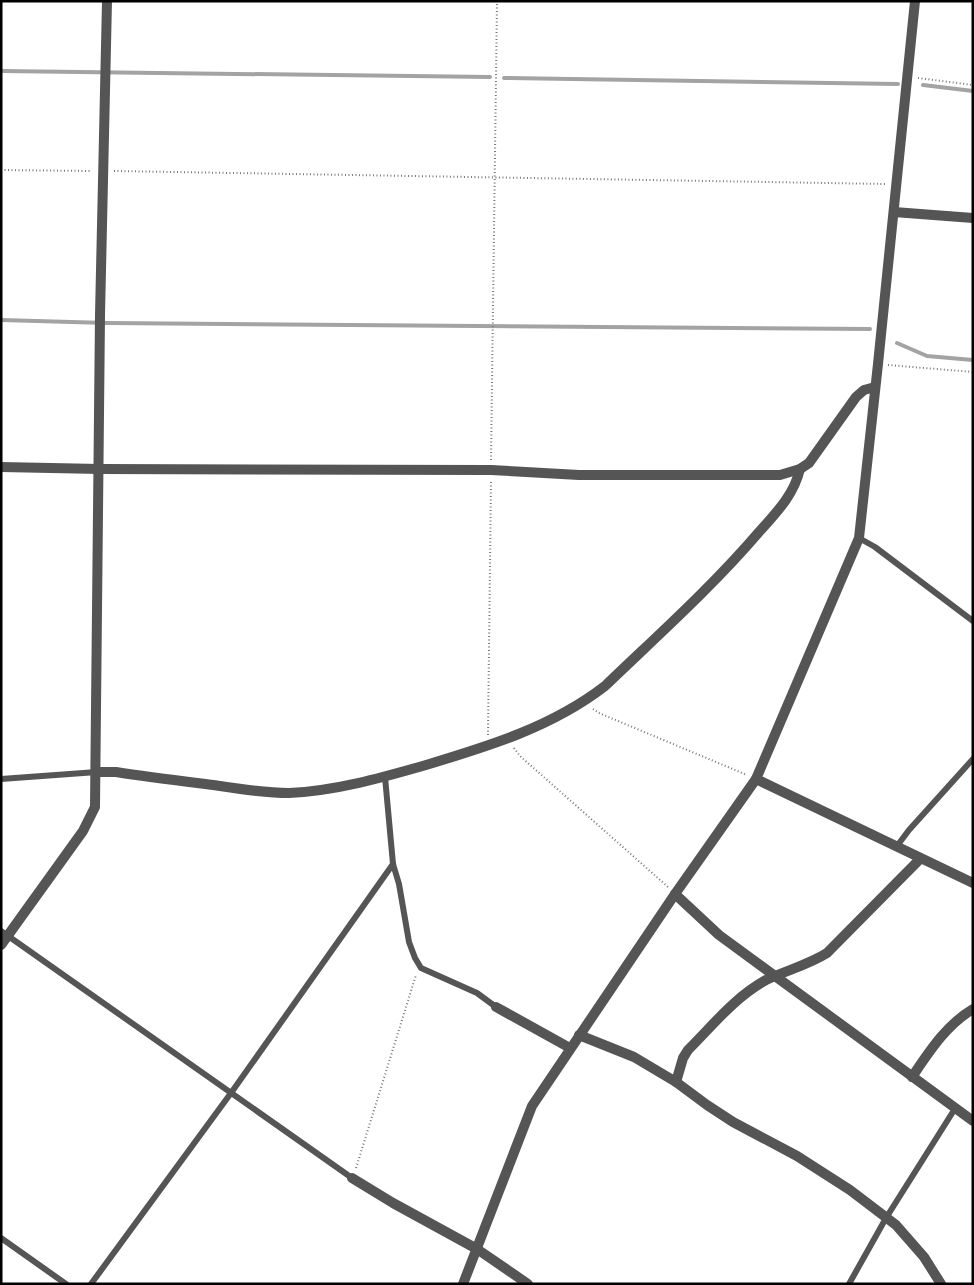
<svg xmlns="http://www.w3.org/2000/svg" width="974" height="1285" font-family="Figtree,sans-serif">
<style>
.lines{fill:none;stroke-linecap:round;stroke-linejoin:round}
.stream{stroke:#a3a3a3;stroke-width:4}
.path{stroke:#777;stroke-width:2;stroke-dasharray:1 2.5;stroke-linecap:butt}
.service{stroke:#555;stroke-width:6}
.minor{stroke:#555;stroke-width:10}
.tertiary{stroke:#555;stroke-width:10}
</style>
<rect width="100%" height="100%" fill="#fff"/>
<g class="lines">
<g class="stream">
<path d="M 1,71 L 490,77"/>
<path d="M 504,78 L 898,84"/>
<path d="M 923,85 L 973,91"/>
<path d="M 1,320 L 107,323 L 870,329"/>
<path d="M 897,343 L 927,356 L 973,360"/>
</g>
<g class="path">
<path d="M 918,78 L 973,85"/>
<path d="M 1,170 L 91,171"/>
<path d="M 114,171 L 886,184"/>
<path d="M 888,365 L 973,372"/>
<path d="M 491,460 L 497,1"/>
<path d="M 593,709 L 599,713 L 747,775"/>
<path d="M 488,735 L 491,480"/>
<path d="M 514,748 L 520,756 L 668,887"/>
<path d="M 356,1168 L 416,975"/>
</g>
<g class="service">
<path d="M 859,538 L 875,547 L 973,621"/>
<path d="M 385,777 L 393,864 L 399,884 L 409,942 L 415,958 L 421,968 L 477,993 L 496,1007"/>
<path d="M 1,779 L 97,772"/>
<path d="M 897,846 L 909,830 L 973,759"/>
<path d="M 1,931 L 352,1178"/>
<path d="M 1,1238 L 66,1284"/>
<path d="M 91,1284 L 231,1093 L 393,864"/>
<path d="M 849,1284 L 886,1218 L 956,1107"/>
</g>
<g class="minor">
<path d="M 97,772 L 116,772 C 148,777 181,781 213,785 C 239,789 263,793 289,793 C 335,791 381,778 426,765 C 489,746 552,727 605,686 C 657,636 712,587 759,532 C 776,513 794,495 800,469"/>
<path d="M 756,779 L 973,883"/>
<path d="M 675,894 L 719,935 L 973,1121"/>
<path d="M 1,945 L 83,831 L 95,807 L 100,315 L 107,1"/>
<path d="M 496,1007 L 570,1048"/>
<path d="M 579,1035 L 634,1057 L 676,1082 L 707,1105 L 733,1122 L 797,1156 L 850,1190 L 896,1225 L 924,1257 L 941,1284"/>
<path d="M 912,1077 C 929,1052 946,1025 973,1009"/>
<path d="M 676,1082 L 683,1058 L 688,1050 C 713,1025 735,997 766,980 C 787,970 808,965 827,953 L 920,859"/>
<path d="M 352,1178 L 393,1203 L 477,1249 L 528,1284"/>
</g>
<g class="tertiary">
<path d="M 894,212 L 973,218"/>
<path d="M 1,467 L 100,469 L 491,470 L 579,475 L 780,475 L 800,469 L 809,463 L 856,397 L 864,390 L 875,387"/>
<path d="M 463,1284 L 532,1106 L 675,894 L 756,779 L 859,538 L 878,364 L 915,1"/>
</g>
</g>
<rect width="974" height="1285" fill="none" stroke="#000000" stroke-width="5"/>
</svg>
